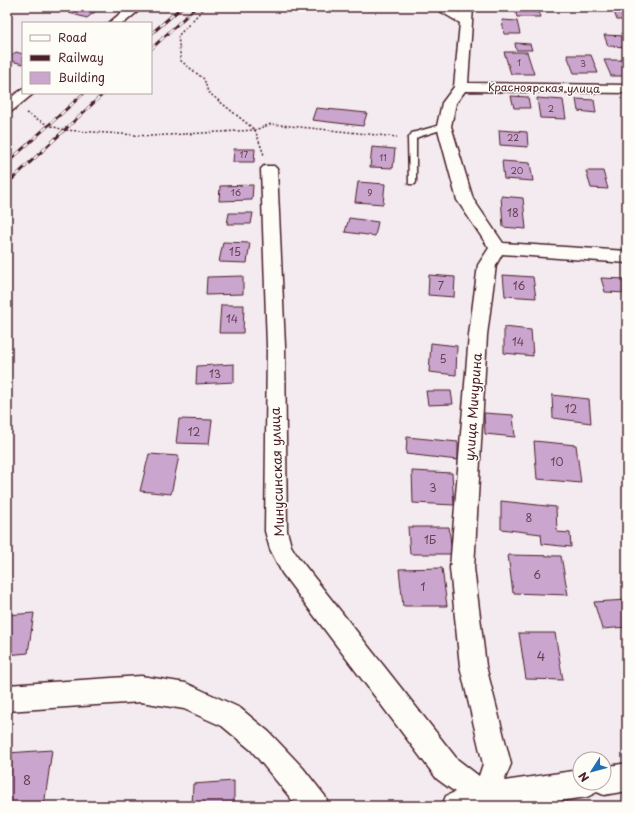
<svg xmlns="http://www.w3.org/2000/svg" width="634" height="813" font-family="'Playpen Sans',sans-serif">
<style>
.building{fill:#caa5ce;stroke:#4a1f2b}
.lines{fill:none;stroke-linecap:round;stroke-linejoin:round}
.lane-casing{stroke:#4a1f2b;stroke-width:3}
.street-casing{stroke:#4a1f2b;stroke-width:3}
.secondary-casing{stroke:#4a1f2b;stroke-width:3}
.path{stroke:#4a1f2b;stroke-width:1.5;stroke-dasharray:2 2;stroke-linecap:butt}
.lane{fill:#fdfcf7;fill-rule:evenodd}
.street{fill:#fdfcf7;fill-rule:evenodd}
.secondary{fill:#fdfcf7;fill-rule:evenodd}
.rail-casing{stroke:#4a1f2b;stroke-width:3}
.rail{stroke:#fdfcf7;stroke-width:2;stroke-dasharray:6;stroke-linecap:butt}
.labels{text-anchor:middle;stroke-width:3;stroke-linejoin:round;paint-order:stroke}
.far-number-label{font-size:9px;fill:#6a4054}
.far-street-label{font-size:11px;fill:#4a1f2b;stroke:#fdfcf7}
.number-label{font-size:11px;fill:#6a4054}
.street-label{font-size:13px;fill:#4a1f2b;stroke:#fdfcf7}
.near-number-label{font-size:13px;fill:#6a4054}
</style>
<rect width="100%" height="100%" fill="#f3ebef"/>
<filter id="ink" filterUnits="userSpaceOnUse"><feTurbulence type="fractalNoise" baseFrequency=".025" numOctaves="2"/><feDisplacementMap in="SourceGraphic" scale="8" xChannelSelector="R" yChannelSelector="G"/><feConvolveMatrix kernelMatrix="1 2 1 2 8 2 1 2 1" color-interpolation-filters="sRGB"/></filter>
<g filter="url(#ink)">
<g class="building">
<path d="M 78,7 L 96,11 L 87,18 L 69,13 Z"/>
<path d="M 612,7 L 627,7 L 627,20 L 617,20 Z"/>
<path d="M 515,9 L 538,9 L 541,17 L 517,17 Z"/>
<path d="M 502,20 L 517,21 L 520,34 L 504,34 Z"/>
<path d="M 625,31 L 627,31 L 627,47 L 608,46 L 604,35 L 627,36 Z"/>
<path d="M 515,43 L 530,44 L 532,50 L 516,50 Z"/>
<path d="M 16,52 L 23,54 L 23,64 L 7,60 Z"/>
<path d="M 504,52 L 527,52 L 534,74 L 511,74 Z"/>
<path d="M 567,55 L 591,55 L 598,73 L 574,73 Z"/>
<path d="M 604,60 L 627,60 L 627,76 L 611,76 Z"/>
<path d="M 511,96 L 528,97 L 530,108 L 514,108 Z"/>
<path d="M 537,98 L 563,100 L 566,119 L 540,118 Z"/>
<path d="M 576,99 L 594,100 L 596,113 L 578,111 Z"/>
<path d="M 316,108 L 367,113 L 363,126 L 312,120 Z"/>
<path d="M 499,130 L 527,132 L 528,147 L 500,145 Z"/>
<path d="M 372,147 L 395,149 L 393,168 L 370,167 Z"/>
<path d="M 234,149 L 255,149 L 254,162 L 233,162 Z"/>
<path d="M 502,161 L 530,163 L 533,181 L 504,179 Z"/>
<path d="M 586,171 L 603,171 L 608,189 L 591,188 Z"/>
<path d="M 358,182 L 385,184 L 383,204 L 355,202 Z"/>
<path d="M 253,185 L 252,200 L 219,201 L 220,186 Z"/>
<path d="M 501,196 L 523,198 L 526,229 L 503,227 Z"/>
<path d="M 229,213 L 253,213 L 251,224 L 227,224 Z"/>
<path d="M 349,218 L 378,222 L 375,236 L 345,232 Z"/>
<path d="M 223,242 L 250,243 L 247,263 L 219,262 Z"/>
<path d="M 429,275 L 455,277 L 454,297 L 428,295 Z"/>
<path d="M 503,275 L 533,277 L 536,298 L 505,296 Z"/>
<path d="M 243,276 L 243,294 L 206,295 L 207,277 Z"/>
<path d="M 601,278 L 627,279 L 627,293 L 605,292 Z"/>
<path d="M 221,305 L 244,305 L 243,333 L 219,333 Z"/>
<path d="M 504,327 L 531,330 L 533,356 L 504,353 Z"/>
<path d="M 431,343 L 457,346 L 456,375 L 429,372 Z"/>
<path d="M 234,364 L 234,382 L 196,384 L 197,366 Z"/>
<path d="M 426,391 L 451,391 L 453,404 L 428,405 Z"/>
<path d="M 552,395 L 589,399 L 591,423 L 553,418 Z"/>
<path d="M 484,413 L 513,415 L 515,437 L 485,434 Z"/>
<path d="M 179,419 L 212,420 L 209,444 L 176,443 Z"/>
<path d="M 407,437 L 458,442 L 458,460 L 406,454 Z"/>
<path d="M 534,441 L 576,445 L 581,483 L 537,479 Z"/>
<path d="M 149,454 L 179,456 L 171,494 L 140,491 Z"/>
<path d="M 412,471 L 452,473 L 454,505 L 413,503 Z"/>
<path d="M 501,501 L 556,507 L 557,532 L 570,533 L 571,547 L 542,544 L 541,534 L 501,529 Z"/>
<path d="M 408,527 L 449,527 L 452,554 L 410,554 Z"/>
<path d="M 508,555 L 561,556 L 568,595 L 513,593 Z"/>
<path d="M 442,568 L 447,606 L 403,606 L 399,569 Z"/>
<path d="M 627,600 L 627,627 L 602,629 L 594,602 Z"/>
<path d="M 34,613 L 28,653 L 7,655 L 7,615 Z"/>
<path d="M 519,633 L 555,633 L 563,680 L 526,679 Z"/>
<path d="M 52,750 L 44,806 L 7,806 L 7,753 Z"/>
<path d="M 234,781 L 234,806 L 192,806 L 193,784 Z"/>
</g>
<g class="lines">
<g class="lane-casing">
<path id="lane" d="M 444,124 L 447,124 L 447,128 L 418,137 L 416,139 L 416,182 L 415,184 L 409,184 L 408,139 L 412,133 Z"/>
</g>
<g class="street-casing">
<g id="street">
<path d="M 433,7 L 448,7 L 460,13 L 461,7 L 473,7 L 468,83 L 627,85 L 627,93 L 465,91 L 456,103 L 451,126 L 473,199 L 503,243 L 627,251 L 627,263 L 502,254 L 496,265 L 487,335 L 474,568 L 486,666 L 511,764 L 504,781 L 580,770 L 580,783 L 604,783 L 604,767 L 627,763 L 627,791 L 604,795 L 597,792 L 587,797 L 524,806 L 442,806 L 446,796 L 455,792 L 437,779 L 282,573 L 270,549 L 265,531 L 267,346 L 261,169 L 264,166 L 274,166 L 277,169 L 285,346 L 287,531 L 291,546 L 298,557 L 457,759 L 479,776 L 483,764 L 460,666 L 450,568 L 469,335 L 478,265 L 489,248 L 457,200 L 437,126 L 442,103 L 454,87 L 460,23 Z"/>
<path d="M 141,676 L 186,683 L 240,708 L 269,732 L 303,768 L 325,796 L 329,806 L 297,806 L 251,750 L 222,726 L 184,709 L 141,702 L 7,711 L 7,685 Z"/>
</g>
</g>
<g class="secondary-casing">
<g id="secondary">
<path d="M 128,7 L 143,7 L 124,23 L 109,23 Z"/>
<path d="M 23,89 L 23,93 L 34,93 L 12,111 L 7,113 L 7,100 Z"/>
</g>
</g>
<g class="path">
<path d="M 205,7 L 178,36 L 181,61 L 204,79 L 208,92 L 255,130 L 264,155"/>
<path d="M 26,113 L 48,125 L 64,130 L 150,136 L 255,130 L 271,124 L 397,137"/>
</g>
<use href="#lane" class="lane"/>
<use href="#street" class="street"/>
<use href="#secondary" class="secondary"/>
<g class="rail-casing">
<g id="rail">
<path d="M 151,34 L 182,7"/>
<path d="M 151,49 L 196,7"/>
<path d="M 7,163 L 84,93"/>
<path d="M 7,184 L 104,93"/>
</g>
</g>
<use href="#rail" class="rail"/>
</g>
</g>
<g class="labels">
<g class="far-number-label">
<text x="519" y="66">1</text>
<text x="583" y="67">3</text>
<text x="551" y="112">2</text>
<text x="513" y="141">22</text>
<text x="244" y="158">17</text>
<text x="383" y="161">11</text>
<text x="517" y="174">20</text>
<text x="236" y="196">16</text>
<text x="370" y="196">9</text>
</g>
<g class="far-street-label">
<text transform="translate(544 88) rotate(1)" y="4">Красноярская улица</text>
</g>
<g class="number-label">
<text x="513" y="217">18</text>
<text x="235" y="256">15</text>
<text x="441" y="290">7</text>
<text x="519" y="290">16</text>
<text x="232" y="323">14</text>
<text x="518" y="346">14</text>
<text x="443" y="363">5</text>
<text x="215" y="378">13</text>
<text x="571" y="413">12</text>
<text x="194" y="436">12</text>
<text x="557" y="466">10</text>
<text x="433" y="492">3</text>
<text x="529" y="522">8</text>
<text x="430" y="544">1Б</text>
<text x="537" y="579">6</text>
<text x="423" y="591">1</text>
</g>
<g class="street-label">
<text transform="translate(473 407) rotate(-86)" y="5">улица Мичурина</text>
<text transform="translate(277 472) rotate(-92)" y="5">Минусинская улица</text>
</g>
<g class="near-number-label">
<text x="541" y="661">4</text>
<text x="27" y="785">8</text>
</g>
</g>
<rect width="634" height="813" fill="none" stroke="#fdfcf7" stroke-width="24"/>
<rect x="12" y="12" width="610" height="789" fill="none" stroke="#4a1f2b" stroke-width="1.5" filter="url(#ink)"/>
<rect x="22" y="22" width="130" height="72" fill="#fdfcf7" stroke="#b5a4a5"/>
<rect x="30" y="35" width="20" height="6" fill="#fdfcf7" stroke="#b5a4a5"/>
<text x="58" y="42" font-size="12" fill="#4a1f2b">Road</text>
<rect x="30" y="55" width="20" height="6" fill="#4a1f2b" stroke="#b5a4a5"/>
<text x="58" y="62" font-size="12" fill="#4a1f2b">Railway</text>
<rect x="30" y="72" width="20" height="12" fill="#caa5ce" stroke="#b5a4a5"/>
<text x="58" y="82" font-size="12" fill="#4a1f2b">Building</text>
<g transform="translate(592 771) rotate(234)"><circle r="19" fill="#fdfcf7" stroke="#b5a4a5"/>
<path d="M0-3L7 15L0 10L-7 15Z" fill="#1f6fb2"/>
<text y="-6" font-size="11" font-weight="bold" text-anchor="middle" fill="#4a1f2b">N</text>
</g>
</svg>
